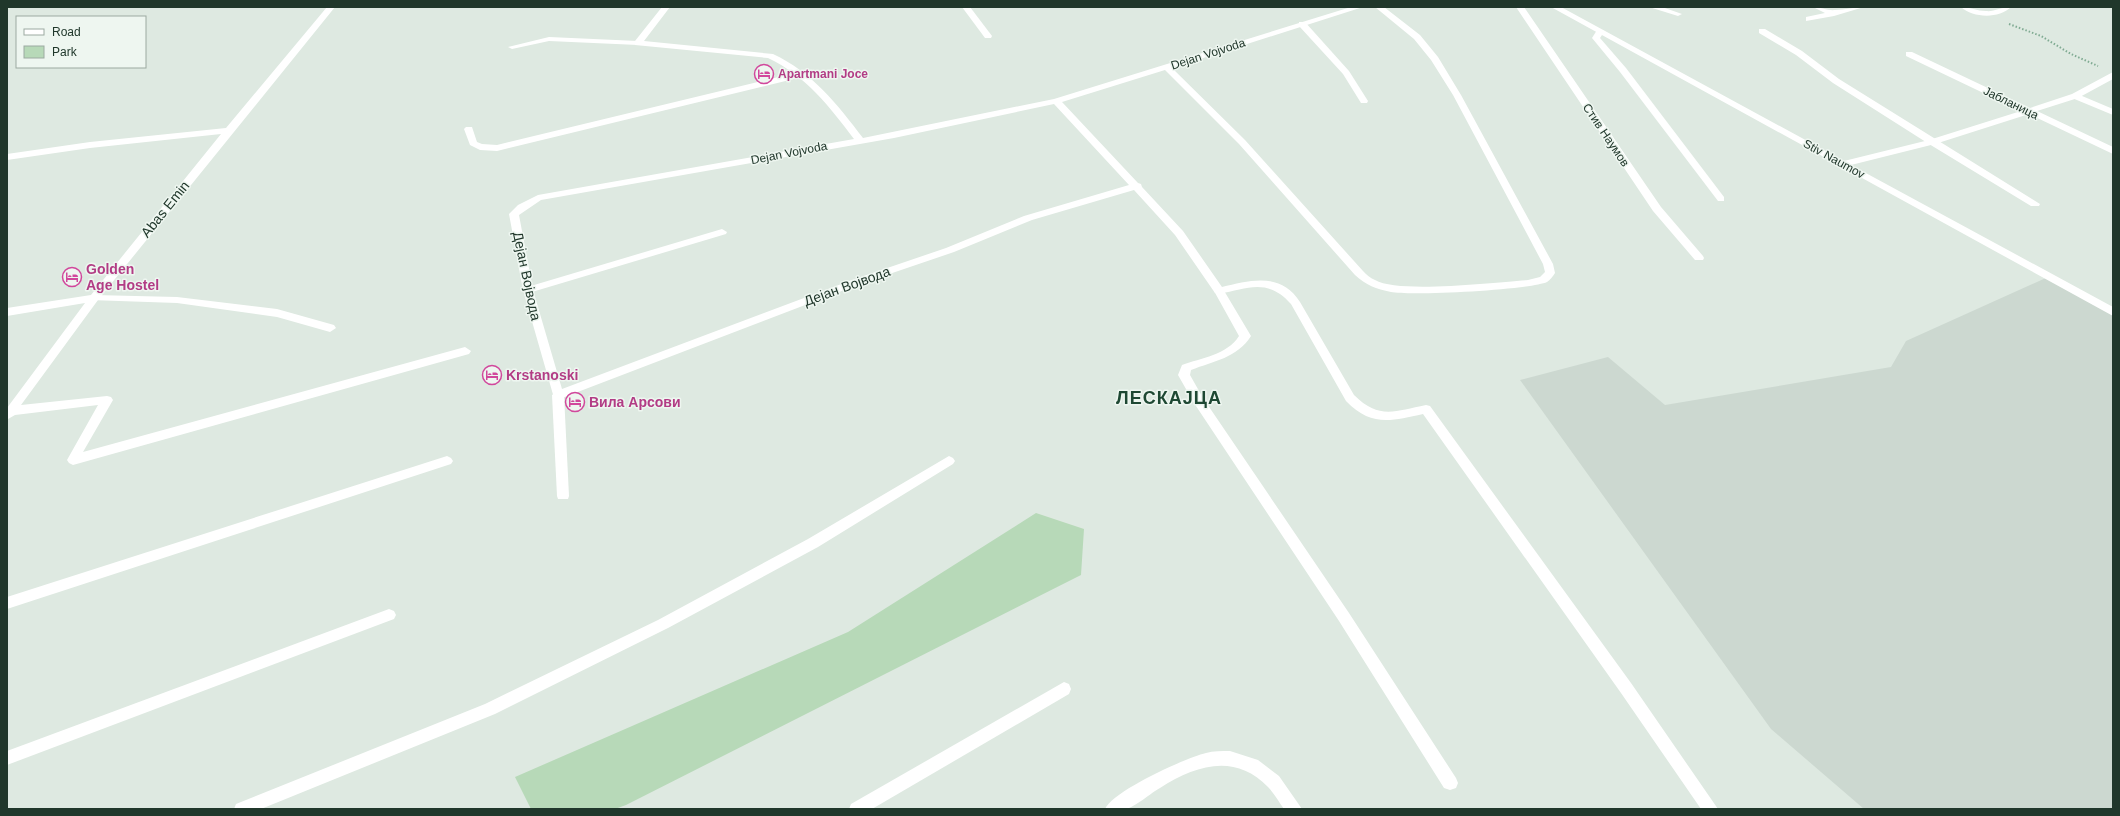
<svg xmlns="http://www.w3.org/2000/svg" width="2120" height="816" font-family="Helvetica,sans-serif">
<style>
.built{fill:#ccd8d0}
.green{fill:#b7d9b8}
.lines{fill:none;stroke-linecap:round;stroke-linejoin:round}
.path{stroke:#80ab93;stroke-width:2;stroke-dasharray:1.5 2;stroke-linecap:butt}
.service{fill:#fff;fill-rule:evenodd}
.minor{fill:#fff;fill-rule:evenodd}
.labels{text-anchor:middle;stroke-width:3;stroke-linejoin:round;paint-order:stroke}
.far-street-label{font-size:12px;fill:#20372b;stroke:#eef6f0}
.far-hotel-label{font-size:12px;font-weight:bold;fill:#b23c85;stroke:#eef6f0;text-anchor:start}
.street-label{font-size:14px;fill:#20372b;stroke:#eef6f0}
.hotel-label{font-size:14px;font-weight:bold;fill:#b23c85;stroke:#eef6f0;text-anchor:start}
.district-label{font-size:18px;font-weight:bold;letter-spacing:1px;fill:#1e4833;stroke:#eef6f0}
</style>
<rect width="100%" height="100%" fill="#dee9e1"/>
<path class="built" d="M 2048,277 L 2113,312 L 2113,809 L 1864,809 L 1771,729 L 1520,380 L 1608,357 L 1665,405 L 1891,367 L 1906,341 Z"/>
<path class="green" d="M 1036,513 L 1084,529 L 1081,575 L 626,805 L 615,809 L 531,809 L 515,777 L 848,632 Z"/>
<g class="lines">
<path class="path" d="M 2009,24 L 2041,36 L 2071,54 L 2098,66"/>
<g class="service">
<path d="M 1516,7 L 1524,7 L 1661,207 L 1703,256 L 1704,258 L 1703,260 L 1695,260 L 1653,211 Z"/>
<path d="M 1649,7 L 1662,7 L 1682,14 L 1678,16 Z"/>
<path d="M 1813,7 C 1820,7 1829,11 1835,10 C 1845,10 1854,7 1864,7 L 1834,16 L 1806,21 L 1806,17 L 1825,13 Z"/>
<path d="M 1961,7 C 1970,7 1977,11 1986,11 C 1994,12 2001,7 2011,7 C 1999,19 1973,18 1961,7 Z"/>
<path d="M 1299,22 L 1305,22 L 1349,71 L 1368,101 L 1367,103 L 1361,103 L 1343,74 L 1299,26 Z"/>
<path d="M 1759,29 L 1765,29 L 1802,51 L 1839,79 L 2040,204 L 2039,206 L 2031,206 L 1929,144 L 1833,83 L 1796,55 L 1759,33 Z"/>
<path d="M 1597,30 L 1603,30 L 1604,32 L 1600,38 L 1626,68 L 1724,197 L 1724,201 L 1718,201 L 1620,72 L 1592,38 Z"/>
<path d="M 549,37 L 638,41 L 642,43 L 638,45 L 549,41 L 512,49 L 508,47 Z"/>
<path d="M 803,71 L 806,72 L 806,76 L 497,151 L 480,150 L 470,145 L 464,129 L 466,127 L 472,127 L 477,142 L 482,144 L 497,145 Z"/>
<path d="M 2075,93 L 2113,109 L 2113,115 L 2072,98 L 2071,96 Z"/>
<path d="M 722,229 L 727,232 L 726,234 L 532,292 L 524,292 L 523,290 L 524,288 Z"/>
<path d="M 1219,288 L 1223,289 L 1251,336 C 1237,358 1214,361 1191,370 L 1190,375 L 1203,398 L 1349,613 L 1456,778 L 1458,783 L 1456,788 L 1450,790 L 1444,788 L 1339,621 L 1194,403 L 1178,375 L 1182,365 C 1201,358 1227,355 1239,336 L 1214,291 Z"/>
<path d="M 94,295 L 177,297 L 277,309 L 334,325 L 336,328 L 330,332 L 277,317 L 177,303 L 90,300 L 89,298 L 90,296 Z"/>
<path d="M 558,391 L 564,395 L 569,496 L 568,499 L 558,499 L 557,496 L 552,395 Z"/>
</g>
<g class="minor">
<path d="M 327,7 L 335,7 L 98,300 L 21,405 L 107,396 L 111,397 L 113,400 L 83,452 L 465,347 L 471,351 L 469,354 L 73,465 L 69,463 L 67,460 L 98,405 L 15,415 L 8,419 L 7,408 L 85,303 L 7,316 L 7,308 L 91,295 L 221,134 L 90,148 L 7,160 L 7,154 L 90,142 L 226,128 Z"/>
<path d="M 662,7 L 670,7 L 644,41 L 773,54 C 812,72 837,104 863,138 L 1054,99 L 1351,7 L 1363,7 L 1172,68 L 1245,140 L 1363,271 C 1366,274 1370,278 1375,280 C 1399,294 1496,282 1528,280 L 1540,277 L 1545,272 L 1543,264 L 1453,95 L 1431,60 L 1414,39 L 1375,7 L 1384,7 L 1420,35 L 1438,57 L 1461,95 L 1553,264 L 1555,273 C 1553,276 1550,280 1547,282 C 1529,290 1411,296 1391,292 C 1376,289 1366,285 1355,275 L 1239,144 L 1165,70 L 1062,102 L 1138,183 L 1141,184 L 1142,187 L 1183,231 L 1222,287 C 1251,280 1281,272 1300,302 L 1354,395 C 1379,420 1395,411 1426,405 L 1430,406 L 1631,683 L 1718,809 L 1701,809 L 1621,693 L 1423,414 C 1391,421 1371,427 1346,401 L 1291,304 C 1268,278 1248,288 1219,294 L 1215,293 L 1175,235 L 1134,190 L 1032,220 L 954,252 L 860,284 L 562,398 L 554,398 L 523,290 L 509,214 L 518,205 L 538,195 L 854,139 C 830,107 806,76 768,58 L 635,45 L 635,41 ZM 1054,104 L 1129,185 L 1024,216 L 946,248 L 852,280 L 562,389 L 533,290 L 519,215 L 541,200 L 894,138 Z"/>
<path d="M 962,7 L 970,7 L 992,36 L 991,38 L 985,38 Z"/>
<path d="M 1551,7 L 1561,7 L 1844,161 L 1929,140 L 2021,111 L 1906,56 L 1906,52 L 1912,52 L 2030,108 L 2072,94 L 2113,72 L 2113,79 L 2078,98 L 2037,111 L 2113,147 L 2113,154 L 2029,114 L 1935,144 L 1851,165 L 2113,307 L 2113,316 Z"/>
<path d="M 447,456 L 451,458 L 453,461 L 451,464 L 7,609 L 7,597 Z"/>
<path d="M 949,456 L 953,458 L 955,461 L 953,464 L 818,547 L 668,628 L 495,714 L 261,809 L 234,809 L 236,804 L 485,704 L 658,620 L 808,539 Z"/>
<path d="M 389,609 L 394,611 L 396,615 L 394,619 L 7,765 L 7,751 Z"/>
<path d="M 1064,682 L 1069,684 L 1071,689 L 1069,694 L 872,809 L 849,809 L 851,804 Z"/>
<path d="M 1230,751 L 1258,760 L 1279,776 L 1302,809 L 1284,809 C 1279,802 1274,793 1268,787 C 1235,753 1196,765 1160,788 C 1151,793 1135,807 1126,809 C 1120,811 1111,809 1105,809 C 1113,791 1185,758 1206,753 C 1213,751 1222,751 1230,751 Z"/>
</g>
</g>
<defs>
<g id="hotel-ring" transform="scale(1)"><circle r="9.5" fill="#eef6f0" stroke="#d1479c" stroke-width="1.5"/><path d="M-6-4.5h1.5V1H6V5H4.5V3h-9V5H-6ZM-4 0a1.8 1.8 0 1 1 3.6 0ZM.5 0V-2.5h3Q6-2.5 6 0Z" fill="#d1479c"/></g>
</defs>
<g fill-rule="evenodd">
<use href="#hotel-ring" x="764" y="74"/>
<use href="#hotel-ring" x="72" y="277"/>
<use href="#hotel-ring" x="492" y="375"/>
<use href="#hotel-ring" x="575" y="402"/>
</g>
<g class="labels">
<g class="far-street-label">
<text transform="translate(1208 54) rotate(-18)" y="4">Dejan Vojvoda</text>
<text transform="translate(2011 103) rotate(26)" y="4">Јабланица</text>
<text transform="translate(1606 135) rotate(56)" y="4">Стив Наумов</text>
<text transform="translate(789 153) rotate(-11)" y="4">Dejan Vojvoda</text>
<text transform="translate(1834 159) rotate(29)" y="4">Stiv Naumov</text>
</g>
<g class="far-hotel-label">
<text x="778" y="78">Apartmani Joce</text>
</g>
<g class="street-label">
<text transform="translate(165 209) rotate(-51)" y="5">Abas Emin</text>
<text transform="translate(527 276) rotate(78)" y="5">Дејан Војвода</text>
<text transform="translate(847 286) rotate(-20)" y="5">Дејан Војвода</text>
</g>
<g class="hotel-label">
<text x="86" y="274">Golden<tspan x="86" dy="16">Age Hostel</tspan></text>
<text x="506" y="380">Krstanoski</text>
<text x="589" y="407">Вила Арсови</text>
</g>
<g class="district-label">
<text x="1169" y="404">ЛЕСКАЈЦА</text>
</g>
</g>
<rect width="2120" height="816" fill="none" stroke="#20372b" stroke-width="16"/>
<rect x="16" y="16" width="130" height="52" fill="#eef6f0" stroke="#9caaa1"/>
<rect x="24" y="29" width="20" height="6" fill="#ffffff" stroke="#9caaa1"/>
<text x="52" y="36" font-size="12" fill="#20372b">Road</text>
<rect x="24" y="46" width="20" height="12" fill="#b7d9b8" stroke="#9caaa1"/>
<text x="52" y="56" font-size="12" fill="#20372b">Park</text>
</svg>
